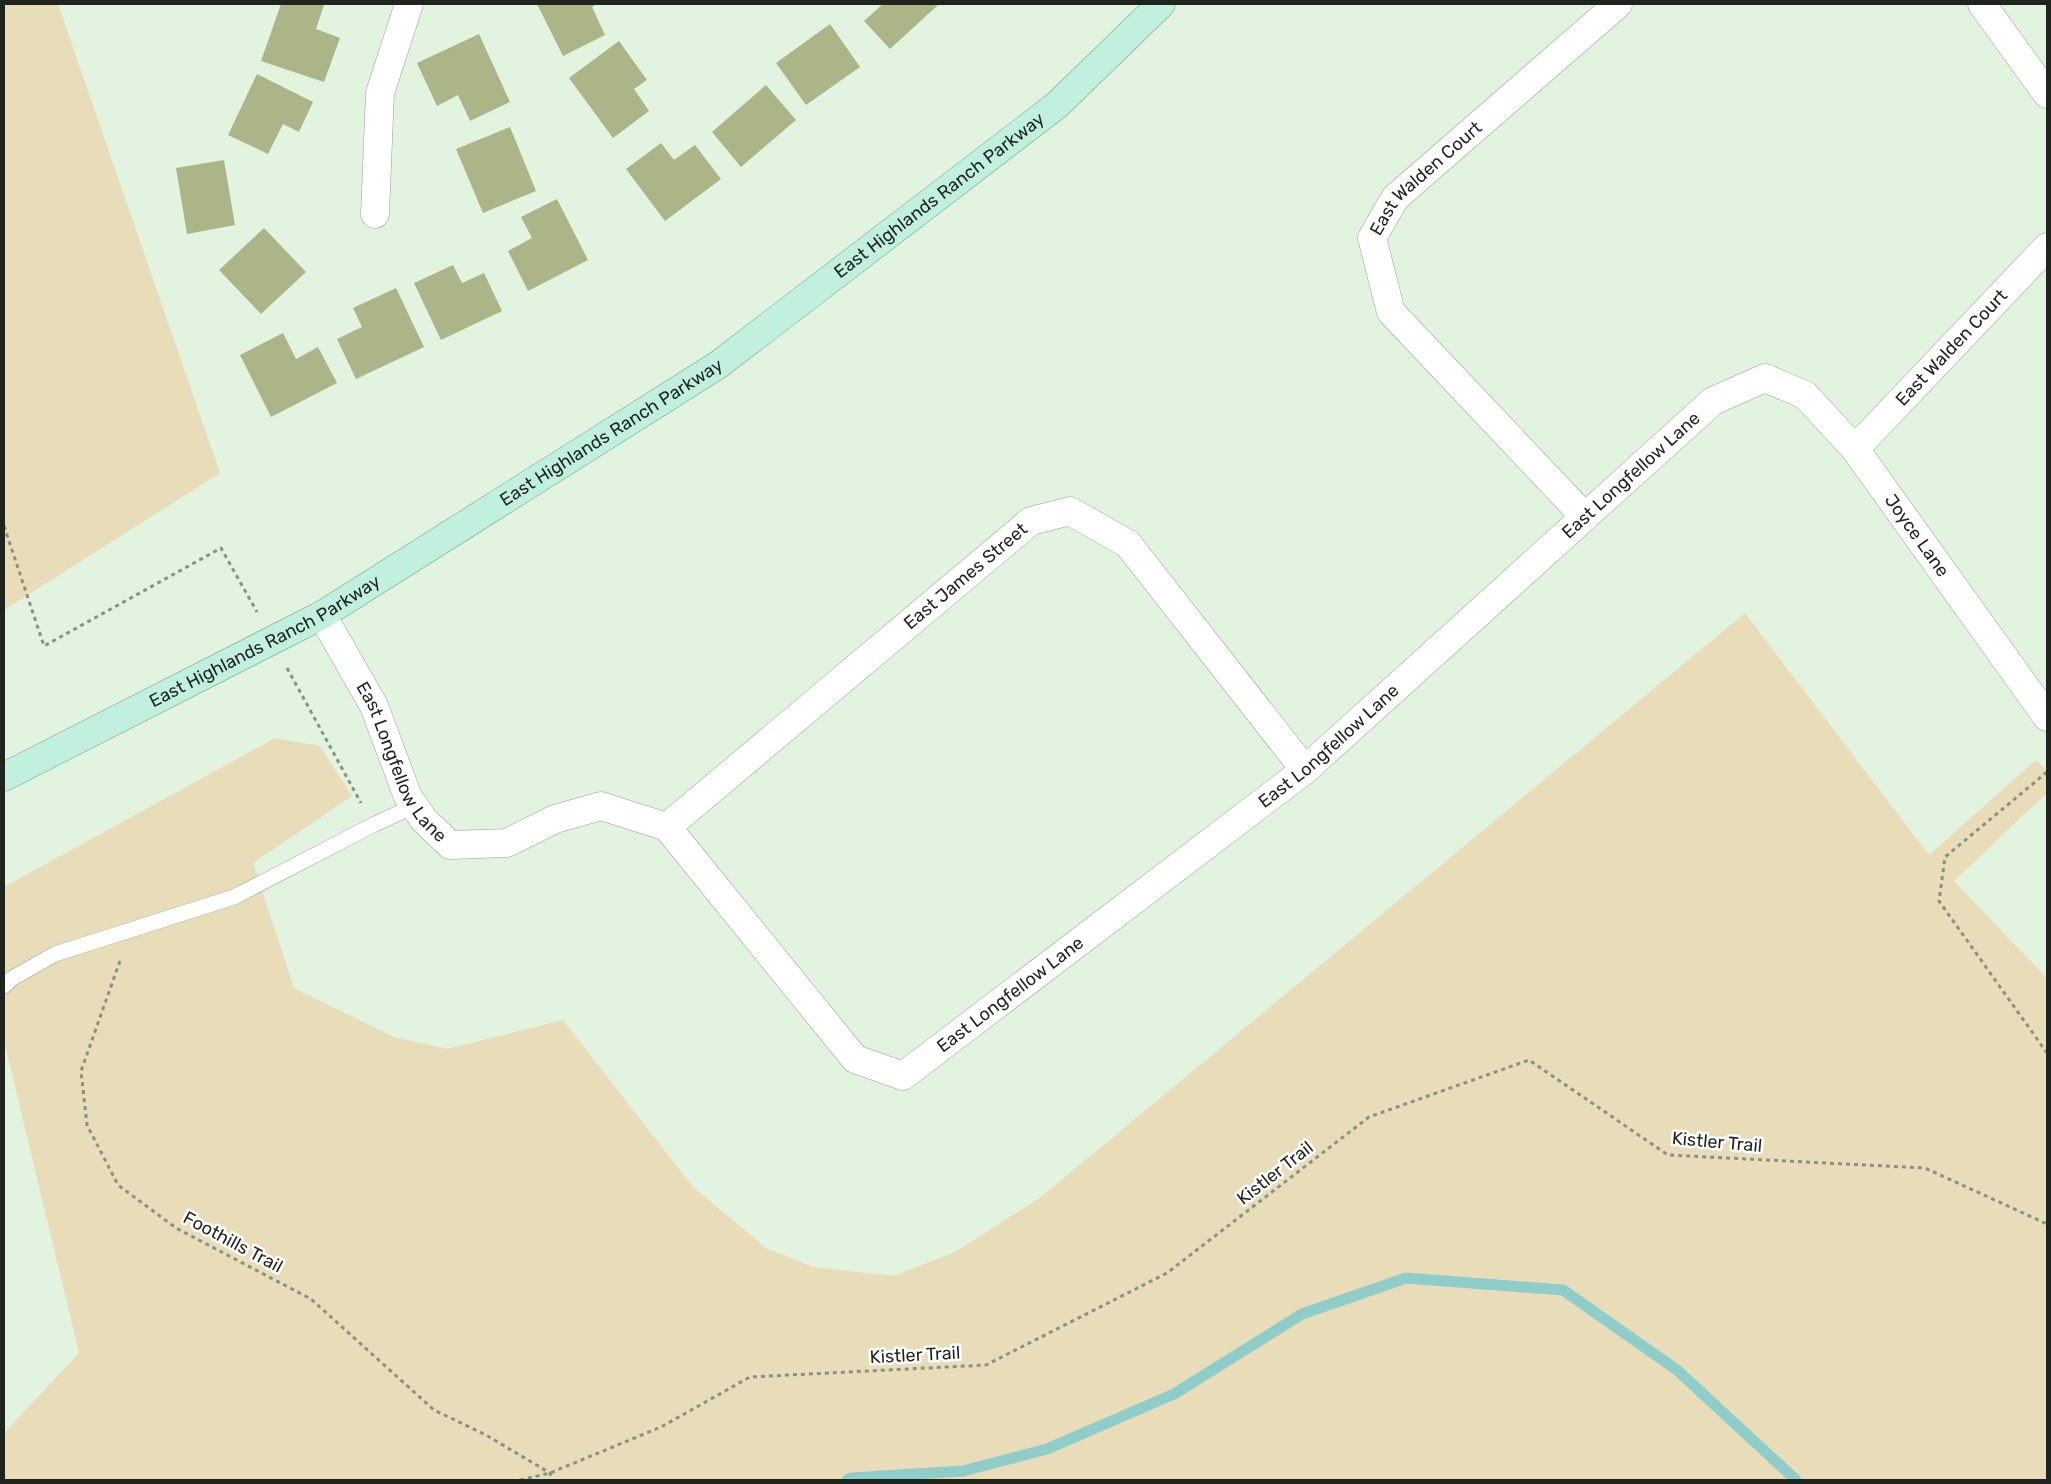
<svg xmlns="http://www.w3.org/2000/svg" width="2051" height="1484" font-family="Rubik,sans-serif">
<style>
.green{fill:#e9dcb8}
.lines{fill:none;stroke-linecap:round;stroke-linejoin:round}
.stream{stroke:#8fcdca;stroke-width:11}
.building{fill:#acb587}
.lane-casing{stroke:#92a390;stroke-width:16}
.street-casing{stroke:#92a390;stroke-width:29}
.primary-casing{stroke:#6da48c;stroke-width:29}
.path{stroke:#869385;stroke-width:3;stroke-dasharray:4 4;stroke-linecap:butt}
.lane{stroke:#fff;stroke-width:15}
.street{stroke:#fff;stroke-width:28}
.primary{stroke:#c1f1de;stroke-width:28}
.labels{text-anchor:middle;stroke-width:5;stroke-linejoin:round;paint-order:stroke}
.street-label{font-size:18px;fill:#1f251e;stroke:#fff}
</style>
<rect width="100%" height="100%" fill="#e2f4e0"/>
<g class="green">
<path d="M 4,4 L 58,4 L 220,473 L 4,610 Z"/>
<path d="M 1745,613 L 1929,855 L 2036,760 L 2047,772 L 2047,793 L 1954,881 L 2047,978 L 2047,1480 L 4,1480 L 4,1433 L 79,1353 L 4,1041 L 4,887 L 275,738 L 320,746 L 352,796 L 253,863 L 294,988 L 394,1037 L 447,1049 L 563,1020 L 693,1187 L 766,1248 L 813,1267 L 893,1276 L 955,1252 L 1041,1197 Z"/>
</g>
<g class="lines">
<path class="stream" d="M 847,1480 L 851,1478 L 963,1471 L 1047,1449 L 1174,1394 L 1302,1314 L 1406,1278 L 1563,1290 L 1677,1370 L 1796,1480"/>
</g>
<g class="building">
<path d="M 281,4 L 324,5 L 316,29 L 340,38 L 324,82 L 261,61 Z"/>
<path d="M 537,4 L 597,4 L 592,7 L 605,35 L 563,56 Z"/>
<path d="M 883,4 L 939,4 L 890,49 L 864,21 Z"/>
<path d="M 830,24 L 860,67 L 806,105 L 776,63 Z"/>
<path d="M 479,34 L 510,102 L 470,121 L 458,95 L 437,106 L 417,63 Z"/>
<path d="M 619,41 L 647,80 L 634,89 L 649,111 L 613,138 L 569,78 Z"/>
<path d="M 257,74 L 313,102 L 299,132 L 283,124 L 268,154 L 228,135 Z"/>
<path d="M 766,85 L 796,120 L 741,167 L 712,132 Z"/>
<path d="M 510,127 L 536,191 L 483,213 L 456,149 Z"/>
<path d="M 661,143 L 674,160 L 695,145 L 721,179 L 665,221 L 626,169 Z"/>
<path d="M 224,160 L 235,225 L 187,234 L 176,168 Z"/>
<path d="M 557,199 L 588,260 L 528,291 L 508,251 L 532,238 L 521,217 Z"/>
<path d="M 264,228 L 306,272 L 261,314 L 219,270 Z"/>
<path d="M 453,265 L 462,283 L 484,273 L 502,311 L 441,340 L 414,283 Z"/>
<path d="M 396,288 L 424,347 L 356,379 L 337,339 L 362,327 L 353,308 Z"/>
<path d="M 283,333 L 296,359 L 318,347 L 337,383 L 271,417 L 240,355 Z"/>
</g>
<g class="lines">
<g class="lane-casing">
<path id="lane" d="M 4,986 L 11,979 L 55,954 L 234,897 L 373,825 L 414,806"/>
</g>
<g class="street-casing">
<g id="street">
<path d="M 1982,4 L 2047,94"/>
<path d="M 375,214 L 380,93 L 409,4"/>
<path id="s1" d="M 1855,449 L 2047,247"/>
<path id="s2" d="M 1585,517 L 1391,312 L 1372,238 L 1395,198 L 1618,4"/>
<path id="s3" d="M 322,615 L 374,706 L 408,797 L 424,820 L 450,845 L 507,843 L 555,819 L 601,806 L 667,827 L 855,1059 L 903,1076 L 1305,770 L 1713,401 L 1765,378 L 1805,395 L 1855,449 L 2047,717"/>
<path id="s4" d="M 667,827 L 1031,521 L 1070,511 L 1128,544 L 1305,770"/>
</g>
</g>
<g class="primary-casing">
<g id="primary">
<path id="s5" d="M 4,777 L 322,615 L 718,365 L 1057,105 L 1161,4"/>
</g>
</g>
<g class="path">
<path d="M 4,526 L 44,646 L 221,548 L 257,612"/>
<path d="M 287,668 L 361,803"/>
<path d="M 2047,772 L 1945,857 L 1939,901 L 2047,1053"/>
<path d="M 120,961 L 81,1071 L 87,1125 L 118,1185 L 176,1228 L 311,1299 L 434,1410 L 486,1435 L 550,1473 L 552,1480"/>
<path d="M 520,1480 L 550,1473 L 661,1427 L 750,1377 L 986,1365 L 1167,1273 L 1369,1117 L 1529,1060 L 1668,1155 L 1925,1168 L 2047,1224"/>
</g>
<use href="#lane" class="lane"/>
<use href="#street" class="street"/>
<use href="#primary" class="primary"/>
</g>
<g class="labels">
<g class="street-label">
<text dy="6" stroke="none"><textPath href="#s2" startOffset="440">East Walden Court</textPath></text>
<text dy="6" stroke="none"><textPath href="#s5" startOffset="1104">East Highlands Ranch Parkway</textPath></text>
<text dy="6" stroke="none"><textPath href="#s1" startOffset="140">East Walden Court</textPath></text>
<text dy="6" stroke="none"><textPath href="#s5" startOffset="699">East Highlands Ranch Parkway</textPath></text>
<text dy="6" stroke="none"><textPath href="#s3" startOffset="1788">East Longfellow Lane</textPath></text>
<text dy="6" stroke="none"><textPath href="#s3" startOffset="2179">Joyce Lane</textPath></text>
<text dy="6" stroke="none"><textPath href="#s4" startOffset="390">East James Street</textPath></text>
<text dy="6" stroke="none"><textPath href="#s5" startOffset="294">East Highlands Ranch Parkway</textPath></text>
<text dy="6" stroke="none"><textPath href="#s3" startOffset="1382">East Longfellow Lane</textPath></text>
<text dy="6" stroke="none"><textPath href="#s3" startOffset="168">East Longfellow Lane</textPath></text>
<text dy="6" stroke="none"><textPath href="#s3" startOffset="978">East Longfellow Lane</textPath></text>
<text transform="translate(1717 1142) rotate(5)" y="6">Kistler Trail</text>
<text transform="translate(1275 1173) rotate(-38)" y="6">Kistler Trail</text>
<text transform="translate(233 1242) rotate(28)" y="6">Foothills Trail</text>
<text transform="translate(915 1355) rotate(-3)" y="6">Kistler Trail</text>
</g>
</g>
<rect width="2051" height="1484" fill="none" stroke="#1f251e" stroke-width="10"/>
</svg>
